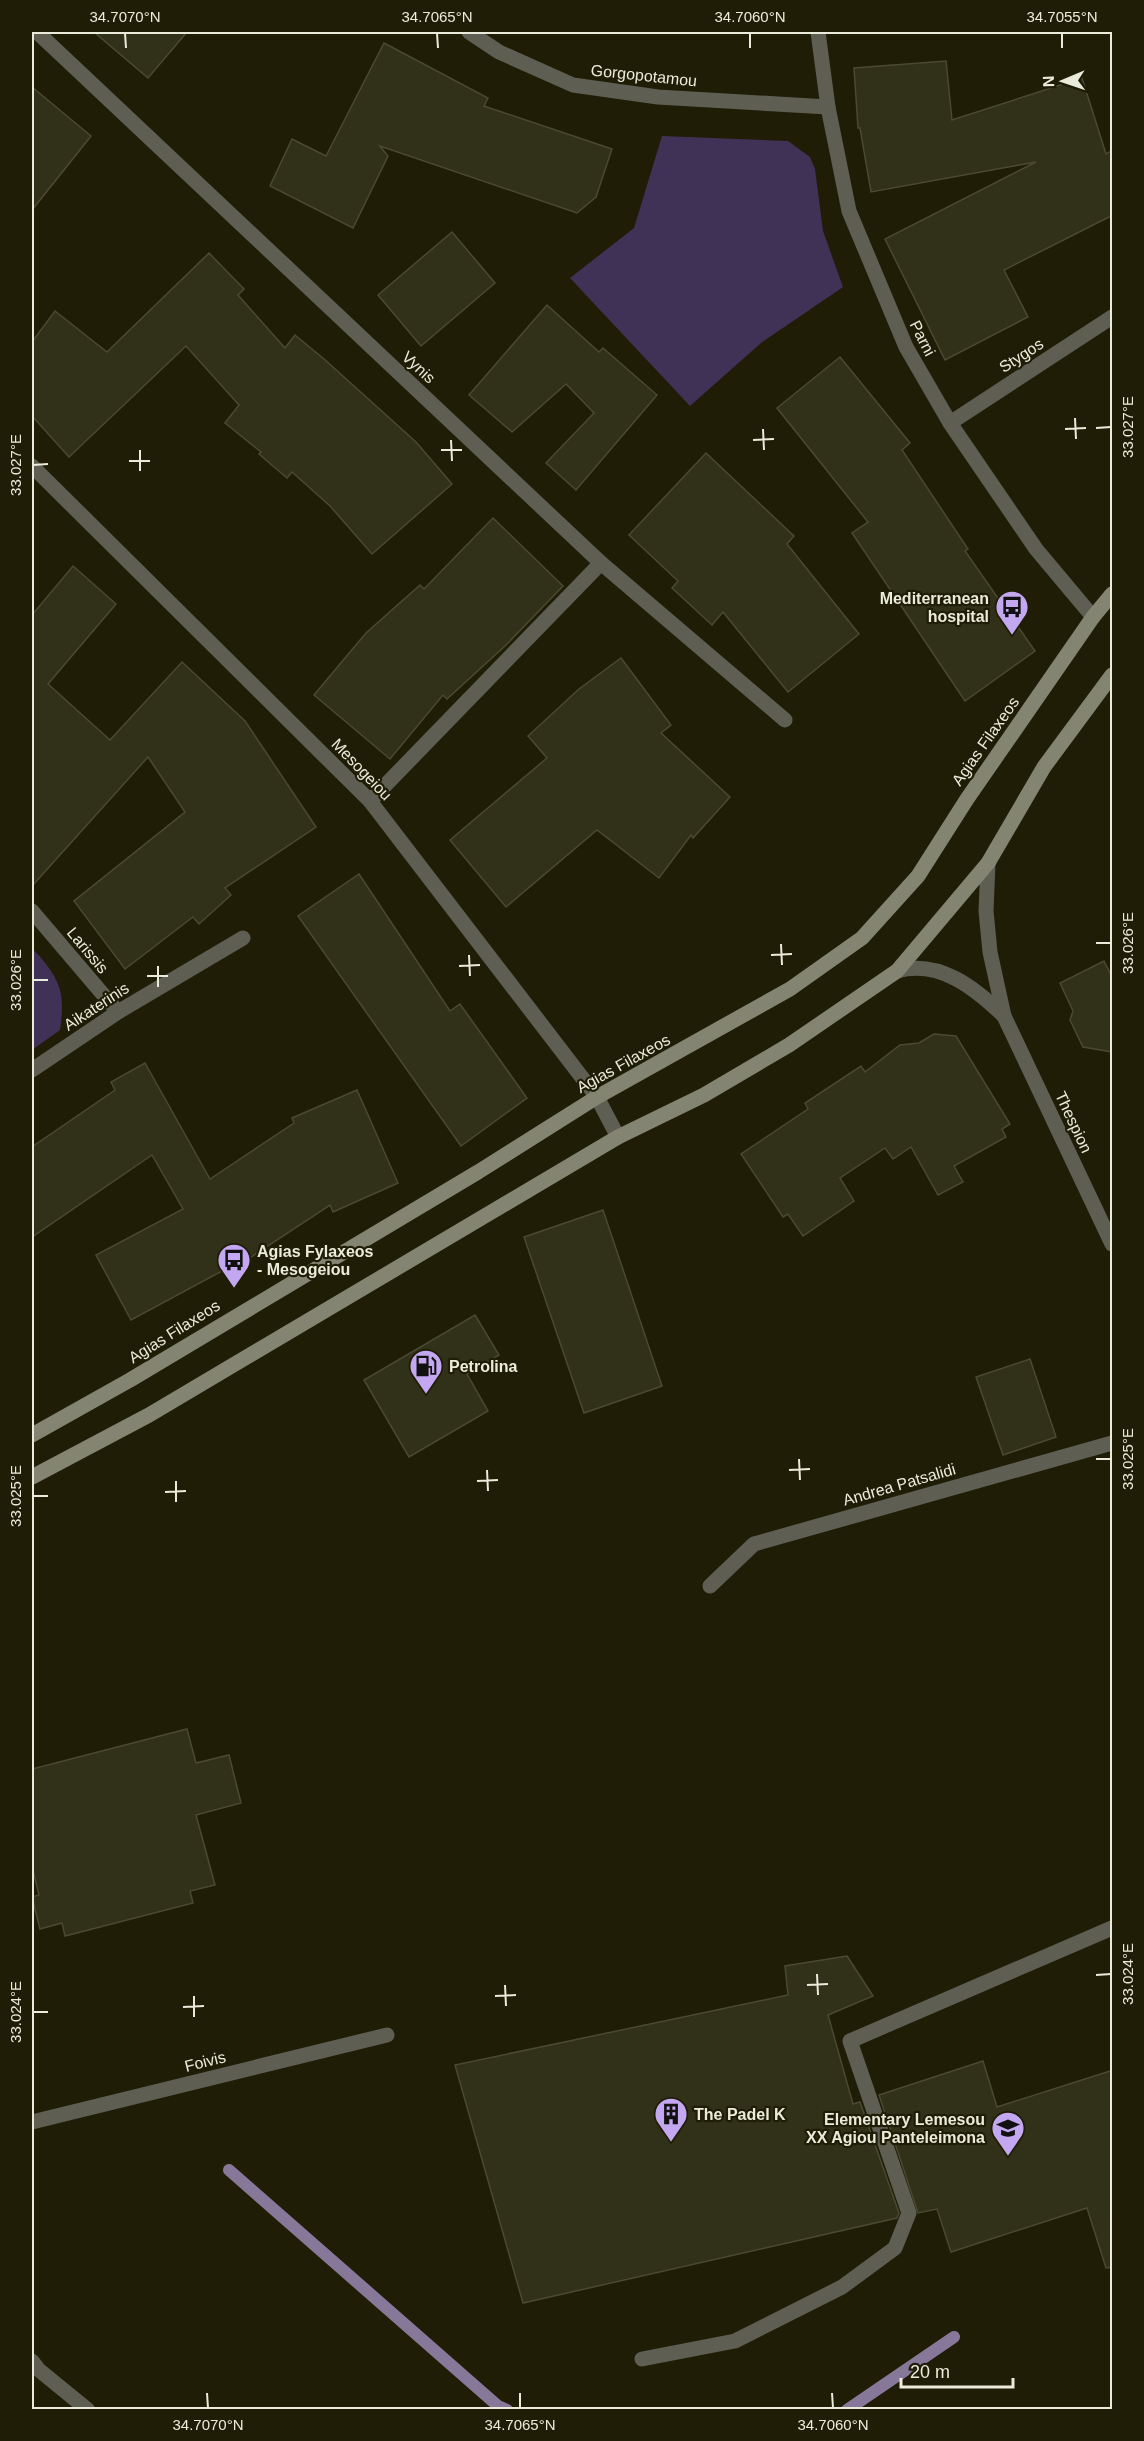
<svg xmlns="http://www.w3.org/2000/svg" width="1144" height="2441" font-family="Arial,sans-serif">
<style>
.green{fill:#403156}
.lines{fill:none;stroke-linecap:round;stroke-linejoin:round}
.stream{stroke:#87789a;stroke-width:12}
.building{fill:#313018;stroke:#4b4a31;stroke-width:1.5}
.service{stroke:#5e5e53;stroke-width:15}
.minor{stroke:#5e5e53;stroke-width:15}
.secondary{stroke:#848472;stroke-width:15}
.ticks{fill:none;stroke:#ebebdc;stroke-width:2}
.labels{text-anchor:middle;stroke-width:4.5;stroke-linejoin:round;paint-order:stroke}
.street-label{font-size:16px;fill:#ebebdc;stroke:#1f1d06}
.poi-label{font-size:16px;font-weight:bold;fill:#ebebdc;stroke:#1f1d06;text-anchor:start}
.neatline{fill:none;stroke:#ebebdc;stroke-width:2}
.ticks-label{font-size:15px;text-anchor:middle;fill:#ebebdc}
</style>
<rect width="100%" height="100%" fill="#1f1d06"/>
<g class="green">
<path d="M 662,136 L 788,141 L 810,157 L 815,169 L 823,231 L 843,287 L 761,343 L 690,406 L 570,278 L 634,228 Z"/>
<path d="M 32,948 C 59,977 66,991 60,1030 L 32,1050 Z"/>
</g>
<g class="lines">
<g class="stream">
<path d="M 229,2170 L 498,2406 L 507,2410"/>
<path d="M 847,2410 L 954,2337"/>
</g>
</g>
<g class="building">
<path d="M 94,32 L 187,32 L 148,78 Z"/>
<path d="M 384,43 L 488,98 L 484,106 L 612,149 L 596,197 L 577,213 L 380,146 L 388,156 L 353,228 L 270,186 L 292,139 L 326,156 Z"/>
<path d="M 946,61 L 952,120 L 1082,78 L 1106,154 L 1113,150 L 1113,215 L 1004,270 L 1028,317 L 945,360 L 885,239 L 1036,162 L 871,192 L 860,128 L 858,128 L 854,68 Z"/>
<path d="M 32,87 L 91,136 L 32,210 Z"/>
<path d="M 452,232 L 495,283 L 421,346 L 378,295 Z"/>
<path d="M 209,253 L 244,289 L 238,295 L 285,348 L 295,335 L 324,359 L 416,442 L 452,484 L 372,554 L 330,506 L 292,472 L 287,478 L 259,454 L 261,452 L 225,423 L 239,405 L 186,346 L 69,457 L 32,416 L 32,342 L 55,311 L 107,352 Z"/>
<path d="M 547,305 L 599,352 L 603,348 L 657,395 L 576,490 L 546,463 L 594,413 L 566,384 L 512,432 L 469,395 Z"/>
<path d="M 840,357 L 910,443 L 902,450 L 968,549 L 965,551 L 1035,651 L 965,701 L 852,533 L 868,522 L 777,408 Z"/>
<path d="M 706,453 L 794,536 L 787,544 L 859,634 L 788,692 L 723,612 L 712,625 L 672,588 L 678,581 L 629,535 Z"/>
<path d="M 493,518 L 563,586 L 505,646 L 447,699 L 443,695 L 390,759 L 314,695 L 366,633 L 420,585 L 424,589 Z"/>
<path d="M 73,566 L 116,604 L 48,684 L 110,740 L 182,662 L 245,721 L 316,827 L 225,888 L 231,895 L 199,924 L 193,917 L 125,969 L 74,901 L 185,812 L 148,757 L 32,886 L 32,615 Z"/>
<path d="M 621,658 L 671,725 L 661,733 L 730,797 L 693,838 L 691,835 L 659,878 L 597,830 L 506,907 L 450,840 L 547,758 L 528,736 L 579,689 Z"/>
<path d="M 359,874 L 450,1011 L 460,1004 L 527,1098 L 461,1146 L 298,916 Z"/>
<path d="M 1104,961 L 1113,979 L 1113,1052 L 1083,1047 L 1070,1020 L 1073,1011 L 1060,983 Z"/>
<path d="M 934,1034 L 956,1036 L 1010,1124 L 1002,1129 L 1006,1137 L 954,1166 L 963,1182 L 938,1195 L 911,1147 L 893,1159 L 885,1148 L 840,1178 L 854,1201 L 803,1236 L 788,1214 L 783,1217 L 741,1154 L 808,1109 L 805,1103 L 861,1066 L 865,1072 L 900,1045 L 919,1043 Z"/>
<path d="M 145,1063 L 210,1179 L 294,1123 L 292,1118 L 357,1090 L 398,1183 L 333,1212 L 330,1205 L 236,1267 L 235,1264 L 131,1320 L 96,1255 L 183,1209 L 152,1155 L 32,1237 L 32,1147 L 115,1090 L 111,1082 Z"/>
<path d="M 603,1210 L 662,1386 L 584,1413 L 524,1237 Z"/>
<path d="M 475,1315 L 499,1355 L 467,1374 L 488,1411 L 409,1457 L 364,1380 Z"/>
<path d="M 1030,1359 L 1056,1437 L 1003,1455 L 976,1377 Z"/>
<path d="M 187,1729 L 196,1763 L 229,1755 L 241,1803 L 196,1815 L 215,1885 L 190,1891 L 193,1903 L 65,1936 L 62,1923 L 40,1929 L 32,1897 L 39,1895 L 32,1866 L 32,1769 Z"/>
<path d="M 847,1956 L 873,1996 L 828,2015 L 853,2104 L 860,2102 L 899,2213 L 897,2218 L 523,2303 L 455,2065 L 788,1995 L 785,1966 Z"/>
<path d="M 983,2061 L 997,2107 L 1113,2070 L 1113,2267 L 1106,2268 L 1087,2208 L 951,2252 L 937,2209 L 918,2213 L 879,2095 Z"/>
</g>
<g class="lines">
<path class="service" d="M 642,2359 L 735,2341 L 842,2287 L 895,2248 L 909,2213 L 850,2041 L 1112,1928"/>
<g class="minor">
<path d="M 37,32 L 601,563 L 785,720"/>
<path d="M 469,32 L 499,52 L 573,85 L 658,97 L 828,107"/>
<path d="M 818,32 L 828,107 L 849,211 L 906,347 L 950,423 L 1036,549 L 1093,617"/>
<path d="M 950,423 L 1112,317"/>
<path d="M 32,466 L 370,801 L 597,1097 L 618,1137"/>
<path d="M 370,801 L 601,563"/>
<path d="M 988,863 L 986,911 L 990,952 L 1004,1016 L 1112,1244"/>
<path d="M 32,911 L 118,1012"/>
<path d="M 897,971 C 939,959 975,988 1004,1016"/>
<path d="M 32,1070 L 118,1012 L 243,938"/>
<path d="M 710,1586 L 754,1544 L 1112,1443"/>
<path d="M 32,2122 L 387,2035"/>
<path d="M 32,2361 L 39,2370 L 88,2410"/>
</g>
<g class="secondary">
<path d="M 32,1435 L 130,1380 L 478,1172 L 597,1097 L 790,989 L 862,938 L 918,876 L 967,799 L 1093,617 L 1112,594"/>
<path d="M 32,1477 L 149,1415 L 618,1137 L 704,1095 L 789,1045 L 897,971 L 988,863 L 1044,767 L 1112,675"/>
</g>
</g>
<path class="ticks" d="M 125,33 L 126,48M 437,33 L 438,48M 750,33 L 750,48M 1062,33 L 1062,48M 1075,418 L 1076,439M 1096,428 L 1111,427M 763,429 L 764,450M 1065,429 L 1086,428M 451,440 L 452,461M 753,440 L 774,439M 140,450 L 140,471M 441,450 L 462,450M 129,461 L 150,461M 33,465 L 48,464M 1096,943 L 1111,943M 781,944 L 782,965M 469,955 L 470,976M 771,955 L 792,954M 158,966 L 158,987M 459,966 L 480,965M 147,976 L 168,976M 33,980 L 48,980M 799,1459 L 800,1480M 1096,1459 L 1111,1459M 487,1470 L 488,1491M 789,1470 L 810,1469M 176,1481 L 176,1502M 477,1481 L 498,1480M 165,1492 L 186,1491M 33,1496 L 48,1496M 817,1974 L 818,1995M 1096,1975 L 1111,1974M 505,1985 L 506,2006M 807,1985 L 828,1984M 194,1996 L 194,2017M 495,1996 L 516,1995M 183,2007 L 204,2006M 33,2012 L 48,2012M 207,2393 L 208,2408M 520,2393 L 520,2408M 832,2393 L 833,2408"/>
<defs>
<g id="bus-pin" transform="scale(1.725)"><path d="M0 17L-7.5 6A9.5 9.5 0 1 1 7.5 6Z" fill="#c4a7f1" stroke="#1f1d06"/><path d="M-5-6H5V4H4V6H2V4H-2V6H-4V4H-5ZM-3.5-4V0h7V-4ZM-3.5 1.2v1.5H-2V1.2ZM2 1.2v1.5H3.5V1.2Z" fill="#111"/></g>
<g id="fuel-pin" transform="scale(1.725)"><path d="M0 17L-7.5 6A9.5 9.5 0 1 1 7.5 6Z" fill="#c4a7f1" stroke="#1f1d06"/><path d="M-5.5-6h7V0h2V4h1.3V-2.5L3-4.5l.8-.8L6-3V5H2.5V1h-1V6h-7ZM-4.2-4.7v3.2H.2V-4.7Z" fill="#111"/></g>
<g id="building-pin" transform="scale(1.725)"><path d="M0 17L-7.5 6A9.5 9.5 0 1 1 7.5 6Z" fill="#c4a7f1" stroke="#1f1d06"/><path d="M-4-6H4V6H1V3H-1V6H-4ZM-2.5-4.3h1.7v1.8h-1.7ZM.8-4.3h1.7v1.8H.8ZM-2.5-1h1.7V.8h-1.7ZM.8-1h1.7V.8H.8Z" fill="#111"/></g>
<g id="school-pin" transform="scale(1.725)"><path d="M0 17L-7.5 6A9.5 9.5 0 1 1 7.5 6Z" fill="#c4a7f1" stroke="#1f1d06"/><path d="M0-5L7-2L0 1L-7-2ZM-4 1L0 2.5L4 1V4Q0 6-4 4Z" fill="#111"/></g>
</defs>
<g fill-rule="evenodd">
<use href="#bus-pin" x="1012" y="607"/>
<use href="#bus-pin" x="234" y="1260"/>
<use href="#fuel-pin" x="426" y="1366"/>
<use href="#building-pin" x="671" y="2114"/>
<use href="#school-pin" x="1008" y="2128"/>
</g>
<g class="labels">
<g class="street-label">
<text transform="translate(644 75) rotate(6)" y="6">Gorgopotamou</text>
<text transform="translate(923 338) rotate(63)" y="6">Parni</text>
<text transform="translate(1021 355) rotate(-33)" y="6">Stygos</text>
<text transform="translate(419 367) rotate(43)" y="6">Vynis</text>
<text transform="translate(985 741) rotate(-55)" y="6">Agias Filaxeos</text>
<text transform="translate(362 769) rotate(46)" y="6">Mesogeiou</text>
<text transform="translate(88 950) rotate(50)" y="6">Larissis</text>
<text transform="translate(96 1006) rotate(-33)" y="6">Aikaterinis</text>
<text transform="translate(623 1063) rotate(-29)" y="6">Agias Filaxeos</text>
<text transform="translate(1074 1122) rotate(65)" y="6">Thespion</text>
<text transform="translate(174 1331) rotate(-32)" y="6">Agias Filaxeos</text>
<text transform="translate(899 1484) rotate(-16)" y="6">Andrea Patsalidi</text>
<text transform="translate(205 2061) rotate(-14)" y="6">Foivis</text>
</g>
<g class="poi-label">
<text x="989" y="604" text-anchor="end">Mediterranean<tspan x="989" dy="18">hospital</tspan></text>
<text x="257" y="1257">Agias Fylaxeos<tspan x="257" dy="18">- Mesogeiou</tspan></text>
<text x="449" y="1372">Petrolina</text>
<text x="694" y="2120">The Padel K</text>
<text x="985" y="2125" text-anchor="end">Elementary Lemesou<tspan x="985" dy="18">XX Agiou Panteleimona</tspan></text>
</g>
</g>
<rect width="1144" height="2441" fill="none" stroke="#1f1d06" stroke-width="66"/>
<g transform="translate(1063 81) rotate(268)" stroke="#1f1d06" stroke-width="4.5" paint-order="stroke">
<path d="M0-4.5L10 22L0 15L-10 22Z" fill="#ebebdc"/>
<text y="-9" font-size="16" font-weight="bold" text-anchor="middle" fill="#ebebdc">N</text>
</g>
<path d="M901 2378v9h112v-9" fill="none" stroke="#ebebdc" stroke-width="3"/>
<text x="910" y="2378" font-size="18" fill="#ebebdc" stroke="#1f1d06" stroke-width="4.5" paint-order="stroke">20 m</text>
<rect x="33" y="33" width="1078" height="2375" class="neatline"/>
<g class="ticks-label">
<text x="125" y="22">34.7070°N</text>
<text x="437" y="22">34.7065°N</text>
<text x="750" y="22">34.7060°N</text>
<text x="1062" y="22">34.7055°N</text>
<text transform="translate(1128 427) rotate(-90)" y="5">33.027°E</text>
<text transform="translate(16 465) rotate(-90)" y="5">33.027°E</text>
<text transform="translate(1128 943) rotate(-90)" y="5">33.026°E</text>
<text transform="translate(16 980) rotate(-90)" y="5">33.026°E</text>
<text transform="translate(1128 1459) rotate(-90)" y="5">33.025°E</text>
<text transform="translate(16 1496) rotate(-90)" y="5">33.025°E</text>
<text transform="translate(1128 1974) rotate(-90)" y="5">33.024°E</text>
<text transform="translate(16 2012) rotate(-90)" y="5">33.024°E</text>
<text x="208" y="2430">34.7070°N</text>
<text x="520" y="2430">34.7065°N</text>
<text x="833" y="2430">34.7060°N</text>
</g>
</svg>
